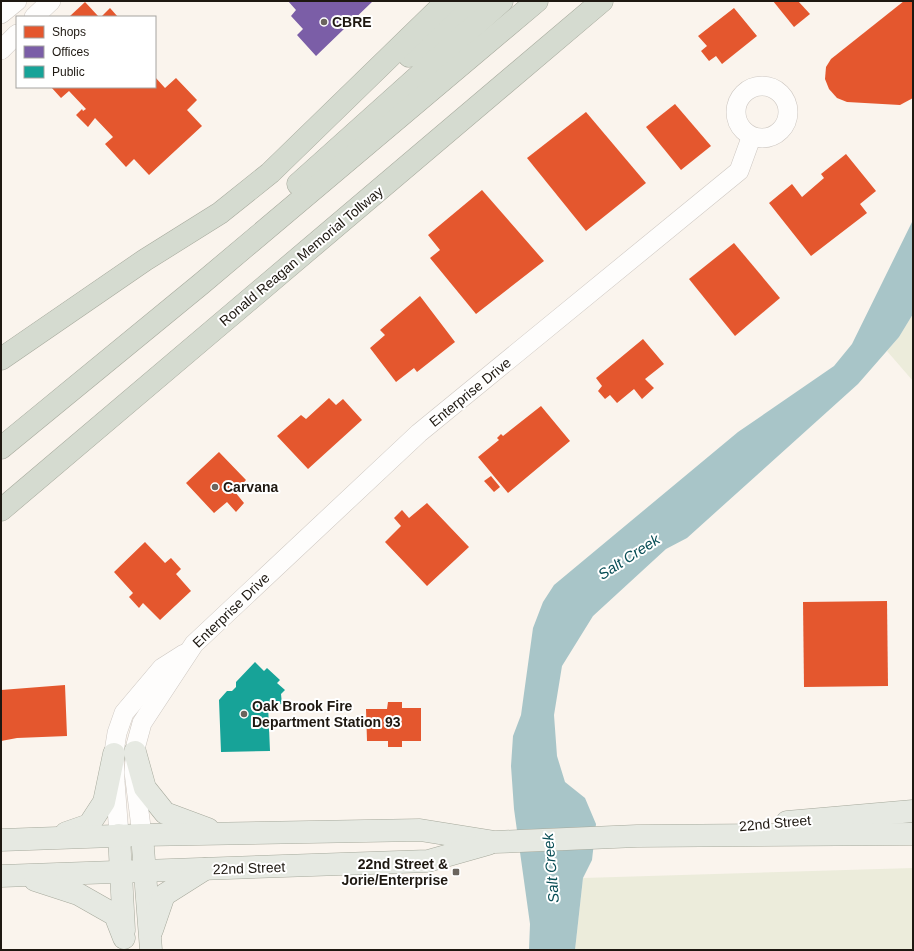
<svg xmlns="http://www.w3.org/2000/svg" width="914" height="951" font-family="Arial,sans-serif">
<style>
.green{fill:#ececdb}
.water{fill:#a8c5c8}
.shops{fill:#e4572e}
.offices{fill:#7b5ea7}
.public{fill:#17a398}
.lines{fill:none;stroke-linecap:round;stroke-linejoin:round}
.minor-casing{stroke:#cdc7c1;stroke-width:20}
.major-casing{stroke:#a6a99c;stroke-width:23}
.highway-casing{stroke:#a6a99c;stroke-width:23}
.minor{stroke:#fefdfc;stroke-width:19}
.major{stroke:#e6e9e2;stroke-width:22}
.highway{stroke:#d5dbd0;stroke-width:22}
.poi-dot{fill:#6b655e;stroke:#fff;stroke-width:1.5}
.labels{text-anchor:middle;stroke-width:4;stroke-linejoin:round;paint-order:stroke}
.poi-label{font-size:14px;font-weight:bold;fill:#1e1811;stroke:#fff;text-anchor:start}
.street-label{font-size:14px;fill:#1e1811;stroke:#fff}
.water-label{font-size:15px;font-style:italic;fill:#084d55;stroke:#fff}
</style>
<rect width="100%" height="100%" fill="#faf4ed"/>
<g class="green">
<path d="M 913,314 L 913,381 L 887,351 L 899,337 Z"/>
<path d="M 913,868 L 913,950 L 575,950 L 583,878 Z"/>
</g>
<path class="water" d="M 913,220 L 913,314 L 899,337 L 858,384 L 687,538 L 666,549 L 593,616 L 562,666 L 554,715 L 557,756 L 565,782 L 585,798 L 596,824 L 592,860 L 583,878 L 575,950 L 529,950 L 530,924 L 514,809 L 511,766 L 513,736 L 521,715 L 533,628 L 543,602 L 554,585 L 738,432 L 834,366 L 852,344 Z"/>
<g class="shops">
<path d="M 773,1 L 798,1 L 810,14 L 794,27 Z"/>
<path d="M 904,1 L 913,1 L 913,98 L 900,105 L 847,102 L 837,98 L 829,89 L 825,79 L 826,67 L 831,59 Z"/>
<path d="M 85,2 L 99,17 L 69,17 Z"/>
<path d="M 110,8 L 118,17 L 101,17 Z"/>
<path d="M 734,8 L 757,36 L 722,64 L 716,56 L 709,61 L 701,51 L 707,46 L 698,36 Z"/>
<path d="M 155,77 L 165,88 L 176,78 L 197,100 L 187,110 L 202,126 L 149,175 L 134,159 L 126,167 L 105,144 L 113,137 L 95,118 L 88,127 L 76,115 L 82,109 L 83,111 L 86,109 L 69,91 L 61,98 L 51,87 L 155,87 Z"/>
<path d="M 675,104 L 711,146 L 681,170 L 646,127 Z"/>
<path d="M 586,112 L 646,183 L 586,231 L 527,158 Z"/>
<path d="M 846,154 L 876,191 L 860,204 L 867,213 L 811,256 L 769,203 L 792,184 L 802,197 L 824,178 L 821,174 Z"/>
<path d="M 482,190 L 544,261 L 476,314 L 430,258 L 440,250 L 428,235 Z"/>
<path d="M 734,243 L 780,298 L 735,336 L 689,279 Z"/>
<path d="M 420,296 L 455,342 L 417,372 L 414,368 L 396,382 L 370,348 L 385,335 L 380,330 Z"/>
<path d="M 643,339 L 664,364 L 645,379 L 654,388 L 642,399 L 634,389 L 617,403 L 610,395 L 605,399 L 598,391 L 602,386 L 596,378 Z"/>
<path d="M 329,398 L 336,405 L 343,399 L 362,420 L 308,469 L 277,436 L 301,415 L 306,419 Z"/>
<path d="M 541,406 L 570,441 L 508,493 L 478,457 L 499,440 L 497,438 L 501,434 L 503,436 Z"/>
<path d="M 219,452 L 246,480 L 235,492 L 244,503 L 236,512 L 227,502 L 214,513 L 186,483 Z"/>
<path d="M 491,476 L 500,487 L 494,492 L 484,481 Z"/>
<path d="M 427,503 L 469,547 L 427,586 L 385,542 L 401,526 L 394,518 L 402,510 L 409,518 Z"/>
<path d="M 145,542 L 165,563 L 171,558 L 181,569 L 176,574 L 191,591 L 160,620 L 143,603 L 139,608 L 129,597 L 133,593 L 114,572 Z"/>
<path d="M 887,601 L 888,686 L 804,687 L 803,602 Z"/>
<path d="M 65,685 L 67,736 L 17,738 L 1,741 L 1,690 Z"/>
<path d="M 388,702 L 402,702 L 402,708 L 421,708 L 421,741 L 402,741 L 402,747 L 388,747 L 388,741 L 367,741 L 366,709 L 387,709 Z"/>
</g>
<path class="offices" d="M 288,1 L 373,1 L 316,56 L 297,35 L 303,29 L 291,16 L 296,10 Z"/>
<path class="public" d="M 255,662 L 264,671 L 267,668 L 280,680 L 277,683 L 285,690 L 281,694 L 282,704 L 268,705 L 270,751 L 221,752 L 219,700 L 227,691 L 232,691 L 236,687 L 236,682 Z"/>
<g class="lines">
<g class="minor-casing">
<g id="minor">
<path d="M 1,14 L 17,1"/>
<path d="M 34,17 L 51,1"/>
<path d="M 1,50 L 17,34"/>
<circle cx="762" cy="112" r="26"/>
<path d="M 119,835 L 115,781 L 114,752 L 117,733 L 124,713 L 162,668 L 184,654"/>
<path d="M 142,835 L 134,772 L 136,745 L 142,723 L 194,644 L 419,433 L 739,171 L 751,138"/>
</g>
</g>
<g class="major-casing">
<g id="major">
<path d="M 135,752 L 145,788 L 165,813 L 208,829"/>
<path d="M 787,822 L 913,811"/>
<path d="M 66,833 L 89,825 L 104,802 L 114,754"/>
<path d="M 119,835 L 124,930"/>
<path d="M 142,835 L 151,950"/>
<path d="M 1,840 L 142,835 L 420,830 L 495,842 L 637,836 L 913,834"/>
<path d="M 1,876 L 428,861 L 488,844"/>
<path d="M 35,880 L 78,894 L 115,915 L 124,938"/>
<path d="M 152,930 L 164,895 L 205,869"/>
</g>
</g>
<g class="highway-casing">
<g id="highway">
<path d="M 409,56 L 474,1"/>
<path d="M 298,184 L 502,1"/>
<path d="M 1,359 L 145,260 L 220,213 L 270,173 L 447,1"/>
<path d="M 1,448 L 201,284 L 537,1"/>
<path d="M 1,510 L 602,1"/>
</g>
</g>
<use href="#minor" class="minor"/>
<use href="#major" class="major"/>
<use href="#highway" class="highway"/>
</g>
<g class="poi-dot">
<circle cx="324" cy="22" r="4"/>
<circle cx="215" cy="487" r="4"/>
<circle cx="244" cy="714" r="4"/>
<rect x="452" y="868" width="8" height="8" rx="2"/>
</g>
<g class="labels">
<g class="poi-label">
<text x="332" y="27">CBRE</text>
<text x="223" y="492">Carvana</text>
<text x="252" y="711">Oak Brook Fire<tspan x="252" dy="16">Department Station 93</tspan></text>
<text x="448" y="869" text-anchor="end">22nd Street &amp;<tspan x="448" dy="16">Jorie/Enterprise</tspan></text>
</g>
<g class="street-label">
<text transform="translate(301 256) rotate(-40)" y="5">Ronald Reagan Memorial Tollway</text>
<text transform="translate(470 392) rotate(-39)" y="5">Enterprise Drive</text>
<text transform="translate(231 610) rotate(-44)" y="5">Enterprise Drive</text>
<text transform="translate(775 823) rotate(-5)" y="5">22nd Street</text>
<text transform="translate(249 868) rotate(-2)" y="5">22nd Street</text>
</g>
<g class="water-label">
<text transform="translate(629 557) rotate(-33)" y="5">Salt Creek</text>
<text transform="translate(551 868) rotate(-95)" y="5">Salt Creek</text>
</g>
</g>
<rect width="914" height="951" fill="none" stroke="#1e1811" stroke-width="4"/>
<rect x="16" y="16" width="140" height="72" fill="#ffffff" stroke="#a5a3a0"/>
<rect x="24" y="26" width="20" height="12" fill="#e4572e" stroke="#a5a3a0"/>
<text x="52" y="36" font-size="12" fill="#1e1811">Shops</text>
<rect x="24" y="46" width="20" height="12" fill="#7b5ea7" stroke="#a5a3a0"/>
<text x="52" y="56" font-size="12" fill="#1e1811">Offices</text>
<rect x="24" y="66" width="20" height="12" fill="#17a398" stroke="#a5a3a0"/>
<text x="52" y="76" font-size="12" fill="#1e1811">Public</text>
</svg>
